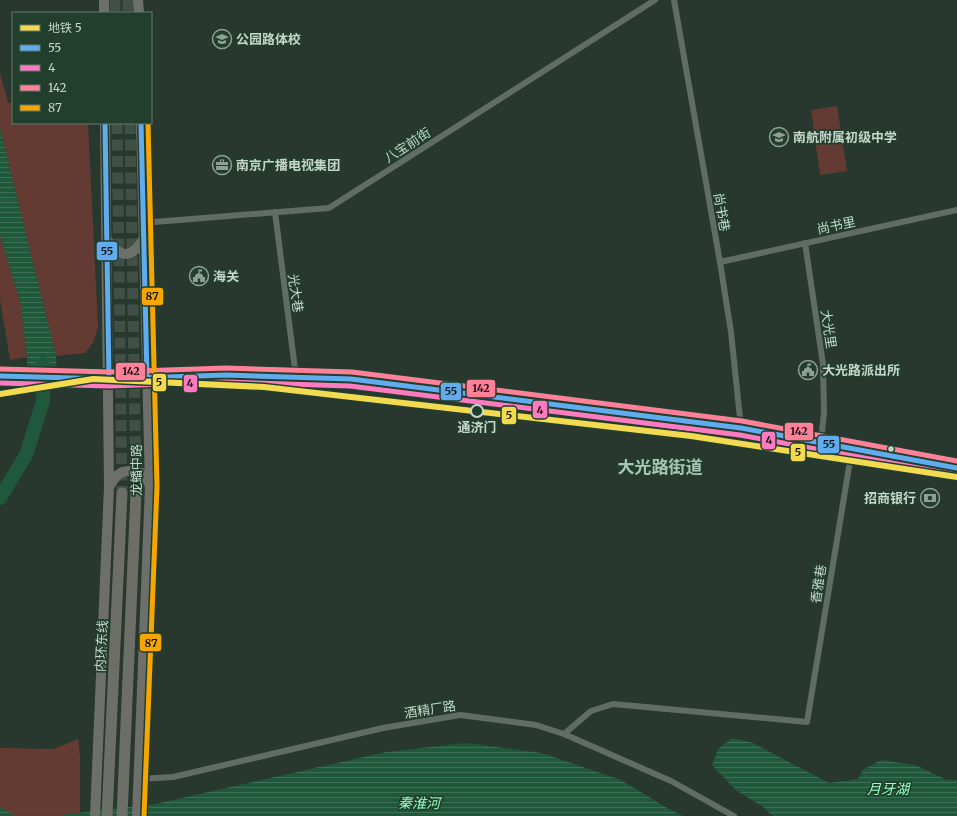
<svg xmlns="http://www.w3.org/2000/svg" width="957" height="816" font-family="Merriweather,'Noto Sans SC',serif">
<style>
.green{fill:#633b32}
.water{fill:url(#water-rules)}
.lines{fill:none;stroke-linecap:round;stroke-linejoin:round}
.river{stroke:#20583b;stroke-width:14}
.trunk-tunnel{stroke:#405046;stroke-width:11;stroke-dasharray:11 5.5;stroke-linecap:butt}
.minor{stroke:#616c65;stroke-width:6}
.tertiary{stroke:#616c65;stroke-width:8}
.secondary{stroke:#616c65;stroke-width:9}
.primary{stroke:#6d706a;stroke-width:10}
.trunk{stroke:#6c6e68;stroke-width:11}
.bus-1-casing{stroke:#223e2d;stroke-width:8}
.bus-2-casing{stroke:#223e2d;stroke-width:8}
.bus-3-casing{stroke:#223e2d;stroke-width:8}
.bus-4-casing{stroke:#223e2d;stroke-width:8}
.bus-1{stroke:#60acee;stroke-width:5}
.bus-2{stroke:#fe7ac1;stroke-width:5}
.bus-3{stroke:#ff8098;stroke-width:5}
.bus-4{stroke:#f7a600;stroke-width:5}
.metro-1-casing{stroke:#223e2d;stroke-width:9}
.metro-1{stroke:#f2da51;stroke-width:6}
.stop-dot{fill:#223e2d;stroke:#c6d6cc;stroke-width:2}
.bus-dot{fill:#c6d6cc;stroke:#223e2d;stroke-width:1.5}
.labels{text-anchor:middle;stroke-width:3.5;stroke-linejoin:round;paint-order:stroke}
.poi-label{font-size:13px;font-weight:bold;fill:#c6d6cc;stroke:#223e2d;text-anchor:start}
.street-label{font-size:13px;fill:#c6d6cc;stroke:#223e2d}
.stop-label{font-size:13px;font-weight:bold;fill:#c6d6cc;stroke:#223e2d}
.water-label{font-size:14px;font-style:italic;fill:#94ffc2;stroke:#223e2d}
.district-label{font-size:17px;font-weight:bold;fill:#a7c7b3;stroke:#223e2d}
.line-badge{stroke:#223e2d;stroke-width:1.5}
.pale-badge-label{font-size:11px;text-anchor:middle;font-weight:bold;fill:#111}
</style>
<defs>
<pattern id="water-rules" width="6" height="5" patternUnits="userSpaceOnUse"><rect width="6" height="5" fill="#20583b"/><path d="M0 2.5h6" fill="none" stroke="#3f6f56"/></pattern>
</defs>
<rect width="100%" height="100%" fill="#28382e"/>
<g class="green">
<path d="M 0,73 L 8,103 L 13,102 L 13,123 L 88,123 L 98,327 L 93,343 L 85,353 L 56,356 L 0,128 Z"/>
<path d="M 837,106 L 847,171 L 820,175 L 811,110 Z"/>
<path d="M 0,235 L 21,305 L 27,357 L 10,360 L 0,299 Z"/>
<path d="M 78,739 L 80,755 L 80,816 L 0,816 L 0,748 L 53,749 Z"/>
</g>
<g class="water">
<path d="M 0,128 L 56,356 L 57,377 L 27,377 L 27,357 L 21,305 L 0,235 Z"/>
<path d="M 732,738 L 753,743 L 829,783 L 858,779 L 863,770 L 881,760 L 915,765 L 947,780 L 957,780 L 957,816 L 773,816 L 763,807 L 736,790 L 712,765 L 718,749 Z"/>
<path d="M 466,743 L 542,753 L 621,780 L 667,808 L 683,816 L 0,816 L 0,807 L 14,815 L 61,815 L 155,804 L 386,752 Z"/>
</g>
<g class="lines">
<path class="river" d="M 0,498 L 26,455 L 43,401 L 43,364"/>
<g class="trunk-tunnel">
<path d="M 115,0 L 115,13"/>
<path d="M 128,0 L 128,13"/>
<path d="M 117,123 L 122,493"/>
<path d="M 130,123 L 136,493"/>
</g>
<g class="minor">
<path d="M 674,0 L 720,262 L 731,332 L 741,428"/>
<path d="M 275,212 L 296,377"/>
<path d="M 142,223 L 329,208 L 655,0"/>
<path d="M 805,243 L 823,364 L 824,412 L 821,443"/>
<path d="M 720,262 L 957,210"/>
<path d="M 564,734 L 591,711 L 613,704 L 807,722 L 852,449"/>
<path d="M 138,779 L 173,777 L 383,728 L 460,715 L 536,725 L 564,734 L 671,781 L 734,816"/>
</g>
<path class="tertiary" d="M 109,379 L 226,375 L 351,379 L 741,428 L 957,468"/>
<path class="secondary" d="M 0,376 L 109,379"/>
<g class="primary">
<path d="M 104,0 L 104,13"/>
<path d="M 138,0 L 139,13"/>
<path d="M 107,240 C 120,258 131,259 143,240"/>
<path d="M 109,487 C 118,471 124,468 142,473 L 149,484"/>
<path d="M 95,816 L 109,487 L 105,123"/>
<path d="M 137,816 L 150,486 L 141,123"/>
</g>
<g class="trunk">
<path d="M 107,816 L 122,493"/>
<path d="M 122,816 L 136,493"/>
</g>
<g class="bus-1-casing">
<g id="bus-1">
<path d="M 105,123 L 109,379"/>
<path d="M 141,123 L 147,378"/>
<path d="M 0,376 L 109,379 L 226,375 L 351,379 L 741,428 L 957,468"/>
</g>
</g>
<g class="bus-2-casing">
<path id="bus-2" d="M 0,383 L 109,386 L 226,382 L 350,386 L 740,435 L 956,475"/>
</g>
<g class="bus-3-casing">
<path id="bus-3" d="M 0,369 L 109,372 L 226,368 L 352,372 L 742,421 L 957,461"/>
</g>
<g class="bus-4-casing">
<path id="bus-4" d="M 144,816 L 157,486 L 148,123"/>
</g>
<use href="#bus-1" class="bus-1"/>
<use href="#bus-2" class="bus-2"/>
<use href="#bus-3" class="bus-3"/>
<use href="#bus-4" class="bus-4"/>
<g class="metro-1-casing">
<path id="metro-1" d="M 0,394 L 93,379 L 264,387 L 691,436 L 957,477"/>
</g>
<use href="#metro-1" class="metro-1"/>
</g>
<defs>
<g id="school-ring" transform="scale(1)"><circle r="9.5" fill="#223e2d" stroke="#8f9f95" stroke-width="1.5"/><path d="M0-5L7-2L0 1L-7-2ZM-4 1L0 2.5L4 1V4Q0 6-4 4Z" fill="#8f9f95"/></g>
<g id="office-ring" transform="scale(1)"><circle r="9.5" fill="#223e2d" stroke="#8f9f95" stroke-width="1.5"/><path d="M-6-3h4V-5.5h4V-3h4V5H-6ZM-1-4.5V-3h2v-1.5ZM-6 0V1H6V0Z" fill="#8f9f95"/></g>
<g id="civic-ring" transform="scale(1)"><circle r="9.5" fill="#223e2d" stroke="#8f9f95" stroke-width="1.5"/><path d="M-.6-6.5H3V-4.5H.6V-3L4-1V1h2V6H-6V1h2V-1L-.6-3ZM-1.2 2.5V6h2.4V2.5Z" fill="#8f9f95"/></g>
<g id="bank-ring" transform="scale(1)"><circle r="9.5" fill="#223e2d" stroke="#8f9f95" stroke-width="1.5"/><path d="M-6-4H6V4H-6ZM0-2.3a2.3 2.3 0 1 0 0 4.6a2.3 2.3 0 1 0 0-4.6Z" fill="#8f9f95"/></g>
</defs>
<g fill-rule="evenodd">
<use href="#school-ring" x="222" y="39"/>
<use href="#school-ring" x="779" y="137"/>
<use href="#office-ring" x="222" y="165"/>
<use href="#civic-ring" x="199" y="276"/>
<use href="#civic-ring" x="808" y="370"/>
<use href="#bank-ring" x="930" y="498"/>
</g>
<circle class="stop-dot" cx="477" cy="411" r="6"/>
<circle class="bus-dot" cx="891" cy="449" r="3.5"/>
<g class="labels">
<g class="poi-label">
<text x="236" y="44">公园路体校</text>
<text x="793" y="142">南航附属初级中学</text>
<text x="236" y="170">南京广播电视集团</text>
<text x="213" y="281">海关</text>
<text x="822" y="375">大光路派出所</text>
<text x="916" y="503" text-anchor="end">招商银行</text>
</g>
<g class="street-label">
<text transform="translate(407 145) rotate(-33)" y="5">八宝前街</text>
<text transform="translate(722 212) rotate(80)" y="5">尚书巷</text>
<text transform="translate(836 225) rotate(-12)" y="5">尚书里</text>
<text transform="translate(296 293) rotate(82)" y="5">光大巷</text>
<text transform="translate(829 329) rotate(81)" y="5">大光里</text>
<text transform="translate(136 470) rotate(-90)" y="5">龙蟠中路</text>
<text transform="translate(818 584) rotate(-81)" y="5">香雅巷</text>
<text transform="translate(101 646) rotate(-87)" y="5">内环东线</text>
<text transform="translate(430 709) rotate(-9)" y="5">酒精厂路</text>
</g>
<g class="stop-label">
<text x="477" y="432">通济门</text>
</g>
<g class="water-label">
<text x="888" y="794">月牙湖</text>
<text transform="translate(419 803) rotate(1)" y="5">秦淮河</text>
</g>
<g class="district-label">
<text x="660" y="473">大光路街道</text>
</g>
</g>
<g class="line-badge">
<rect x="96" y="241" width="22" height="20" rx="4" fill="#60acee"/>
<rect x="141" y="287" width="23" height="19" rx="4" fill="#f7a600"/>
<rect x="115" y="362" width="31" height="19" rx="4" fill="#ff8098"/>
<rect x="152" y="373" width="15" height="19" rx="4" fill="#f2da51"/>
<rect x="183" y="374" width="15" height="19" rx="4" fill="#fe7ac1"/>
<rect x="466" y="379" width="30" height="19" rx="4" fill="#ff8098"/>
<rect x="440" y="382" width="22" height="19" rx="4" fill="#60acee"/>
<rect x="532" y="400" width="16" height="19" rx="4" fill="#fe7ac1"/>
<rect x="501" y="406" width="16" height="19" rx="4" fill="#f2da51"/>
<rect x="784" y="422" width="30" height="19" rx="4" fill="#ff8098"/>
<rect x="761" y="431" width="15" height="19" rx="4" fill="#fe7ac1"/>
<rect x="817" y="435" width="23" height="19" rx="4" fill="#60acee"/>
<rect x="790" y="443" width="16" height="19" rx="4" fill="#f2da51"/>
<rect x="139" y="633" width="23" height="19" rx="4" fill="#f7a600"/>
</g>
<g class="pale-badge-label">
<text x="107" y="255">55</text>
<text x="152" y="300">87</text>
<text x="131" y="375">142</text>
<text x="159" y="386">5</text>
<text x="190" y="387">4</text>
<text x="481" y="392">142</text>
<text x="451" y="395">55</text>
<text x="540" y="414">4</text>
<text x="509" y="419">5</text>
<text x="799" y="435">142</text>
<text x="769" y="444">4</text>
<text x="829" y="448">55</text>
<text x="798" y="456">5</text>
<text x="151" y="647">87</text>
</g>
<rect x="12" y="12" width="140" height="112" fill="#223e2d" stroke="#647b6d"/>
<rect x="20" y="25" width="20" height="6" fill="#f2da51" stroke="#647b6d"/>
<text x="48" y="32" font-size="12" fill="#c6d6cc">地铁 5</text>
<rect x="20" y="45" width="20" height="6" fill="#60acee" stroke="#647b6d"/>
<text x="48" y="52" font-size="12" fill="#c6d6cc">55</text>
<rect x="20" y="65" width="20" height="6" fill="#fe7ac1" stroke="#647b6d"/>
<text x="48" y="72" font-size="12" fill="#c6d6cc">4</text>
<rect x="20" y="85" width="20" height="6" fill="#ff8098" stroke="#647b6d"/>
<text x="48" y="92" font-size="12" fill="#c6d6cc">142</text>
<rect x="20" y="105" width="20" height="6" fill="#f7a600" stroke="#647b6d"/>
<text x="48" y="112" font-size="12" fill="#c6d6cc">87</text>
</svg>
